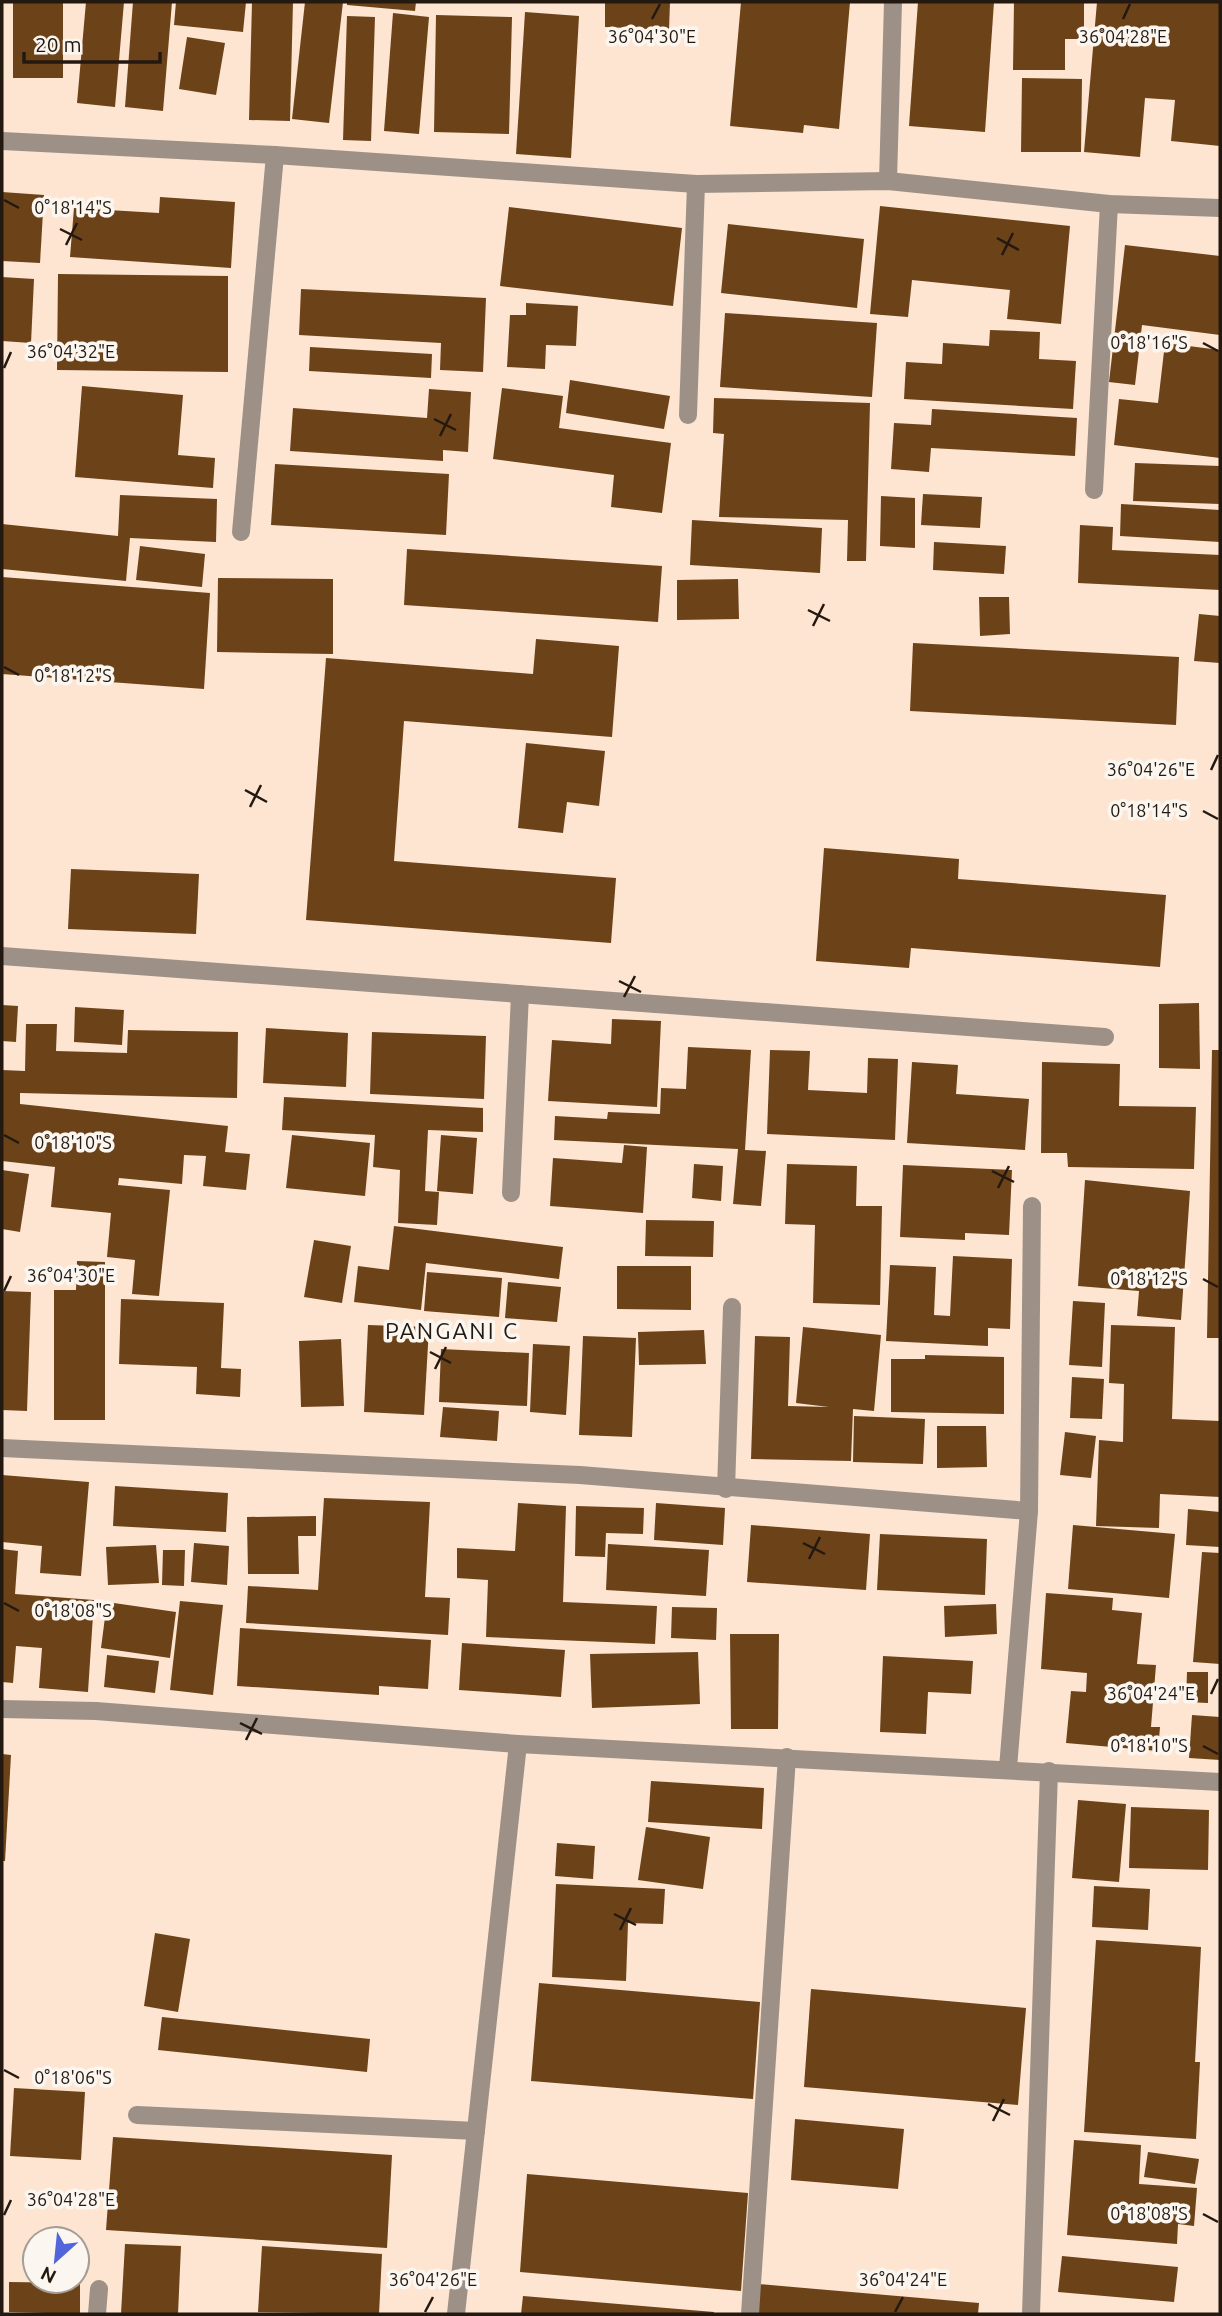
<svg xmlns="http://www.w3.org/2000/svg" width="1222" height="2316" font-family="Ubuntu,sans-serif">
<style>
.building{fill:#6c4219}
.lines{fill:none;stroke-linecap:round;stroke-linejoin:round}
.minor{stroke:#9d9187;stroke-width:18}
.ticks{fill:none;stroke:#231910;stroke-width:2.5}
.labels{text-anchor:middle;stroke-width:7;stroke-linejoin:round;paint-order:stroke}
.quarter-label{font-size:23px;letter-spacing:2px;fill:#231910;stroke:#fcf6f1}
.ticks-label{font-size:18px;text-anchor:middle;fill:#231910;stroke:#fcf6f1;stroke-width:7;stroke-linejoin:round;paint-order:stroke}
</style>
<rect width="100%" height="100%" fill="#fde5d1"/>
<g class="building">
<rect x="13" y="2" width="50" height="76"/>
<path d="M 86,2 L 124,2 L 115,107 L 77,103 Z"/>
<path d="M 133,2 L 172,2 L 163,111 L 125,107 Z"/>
<path d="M 176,2 L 246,2 L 243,32 L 174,25 Z"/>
<path d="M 252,2 L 293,2 L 290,121 L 249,120 Z"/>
<path d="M 305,2 L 343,2 L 329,123 L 292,119 Z"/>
<path d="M 347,2 L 416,2 L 415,11 L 347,5 Z"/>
<path d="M 605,2 L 670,2 L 669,30 L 605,27 Z"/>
<path d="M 741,2 L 850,2 L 839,129 L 804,125 L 803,133 L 730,126 Z"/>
<path d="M 918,2 L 994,2 L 985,132 L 909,126 Z"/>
<path d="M 1014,2 L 1084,2 L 1084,39 L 1065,39 L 1065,70 L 1013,70 Z"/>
<path d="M 1097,2 L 1220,2 L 1220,146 L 1171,141 L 1175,100 L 1145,98 L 1140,157 L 1084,152 Z"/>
<path d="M 525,12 L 579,16 L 571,158 L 516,154 Z"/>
<path d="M 393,13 L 429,17 L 419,134 L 384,131 Z"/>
<path d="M 436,15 L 512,17 L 509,134 L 434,132 Z"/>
<path d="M 347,16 L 375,17 L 371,141 L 343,140 Z"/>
<path d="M 187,37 L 225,43 L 216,95 L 179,89 Z"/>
<path d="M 1022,78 L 1082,79 L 1081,152 L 1021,152 Z"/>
<path d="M 2,192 L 44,195 L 40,263 L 2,261 Z"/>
<path d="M 160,197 L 235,202 L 231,268 L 70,257 L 74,208 L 159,213 Z"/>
<path d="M 880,206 L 1070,226 L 1061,324 L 1007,319 L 1010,290 L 912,280 L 908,317 L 870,314 Z"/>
<path d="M 509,207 L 682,228 L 673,306 L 500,286 Z"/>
<path d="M 728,224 L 864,239 L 857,308 L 721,293 Z"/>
<path d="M 1125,245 L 1220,256 L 1220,335 L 1142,325 L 1135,385 L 1109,382 Z"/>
<path d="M 58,274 L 228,276 L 228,372 L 57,370 Z"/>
<path d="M 2,277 L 34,279 L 31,343 L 2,341 Z"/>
<path d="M 301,289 L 486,298 L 483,372 L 440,370 L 441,343 L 299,335 Z"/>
<path d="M 526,303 L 578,306 L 576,346 L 546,345 L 545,369 L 507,367 L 510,315 L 526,315 Z"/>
<path d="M 725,313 L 877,323 L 872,397 L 720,387 Z"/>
<path d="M 990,330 L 1040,332 L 1039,359 L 1076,361 L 1073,409 L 904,399 L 906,362 L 942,364 L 943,343 L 989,346 Z"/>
<path d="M 1165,343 L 1220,350 L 1220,458 L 1114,445 L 1119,399 L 1158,403 Z"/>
<path d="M 310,347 L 432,354 L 431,378 L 309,371 Z"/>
<path d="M 570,380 L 670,396 L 664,429 L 566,413 Z"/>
<path d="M 82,386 L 183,395 L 178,455 L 215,458 L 213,488 L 75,477 Z"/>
<path d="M 502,388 L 563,396 L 559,428 L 671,443 L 662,513 L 611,507 L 614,475 L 493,459 Z"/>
<path d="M 429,389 L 471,392 L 468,452 L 443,450 L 443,461 L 290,451 L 293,408 L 427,418 Z"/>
<path d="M 714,398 L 870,403 L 866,561 L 847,561 L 848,520 L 719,517 L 724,434 L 713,433 Z"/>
<path d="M 932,409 L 1077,418 L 1075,456 L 931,448 L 929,472 L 891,469 L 894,423 L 931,425 Z"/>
<path d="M 1135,463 L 1220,466 L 1220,504 L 1133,501 Z"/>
<path d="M 275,464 L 449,474 L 446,535 L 271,525 Z"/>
<path d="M 923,494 L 982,497 L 980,528 L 921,525 Z"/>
<path d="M 120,495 L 217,499 L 216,542 L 130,538 L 126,581 L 2,569 L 2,524 L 118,536 Z"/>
<path d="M 881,496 L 915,498 L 915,548 L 880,546 Z"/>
<path d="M 1121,504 L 1220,510 L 1220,542 L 1120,536 Z"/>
<path d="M 692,520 L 822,528 L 820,573 L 690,565 Z"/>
<path d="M 1080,525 L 1113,527 L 1112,550 L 1220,555 L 1220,590 L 1078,583 Z"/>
<path d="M 934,542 L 1006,546 L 1004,574 L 933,570 Z"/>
<path d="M 140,546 L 205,554 L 202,587 L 136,580 Z"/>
<path d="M 407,549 L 662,566 L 658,622 L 404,605 Z"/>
<path d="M 2,577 L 210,593 L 204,689 L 2,674 Z"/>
<path d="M 218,578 L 333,579 L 333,654 L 217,652 Z"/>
<path d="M 738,579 L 739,619 L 677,620 L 677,580 Z"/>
<path d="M 979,597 L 1009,597 L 1010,634 L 980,636 Z"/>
<path d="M 1199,614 L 1220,616 L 1220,663 L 1194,661 Z"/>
<path d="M 536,639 L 619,646 L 612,737 L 404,721 L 394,861 L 616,878 L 611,943 L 306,920 L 326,658 L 533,674 Z"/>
<path d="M 913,643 L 1179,657 L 1176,725 L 910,711 Z"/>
<path d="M 526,743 L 605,751 L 599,806 L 567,802 L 563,833 L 518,828 Z"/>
<path d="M 824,848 L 959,859 L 958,879 L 1166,895 L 1160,967 L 911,948 L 909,968 L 816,961 Z"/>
<path d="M 71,869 L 199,874 L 196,934 L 68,929 Z"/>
<path d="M 1199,1003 L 1200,1069 L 1159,1068 L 1159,1004 Z"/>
<path d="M 2,1005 L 18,1006 L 16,1042 L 2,1041 Z"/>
<path d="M 75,1007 L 124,1010 L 122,1045 L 74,1042 Z"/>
<path d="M 612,1019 L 661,1021 L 657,1107 L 548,1101 L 552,1040 L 611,1044 Z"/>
<path d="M 26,1024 L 57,1024 L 56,1051 L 127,1053 L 128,1030 L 238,1032 L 237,1098 L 20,1093 L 20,1104 L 228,1126 L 225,1152 L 250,1154 L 246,1190 L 203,1186 L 206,1156 L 184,1155 L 182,1184 L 119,1178 L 118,1185 L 170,1190 L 159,1296 L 132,1294 L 135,1260 L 107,1257 L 111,1213 L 51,1207 L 55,1167 L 2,1161 L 2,1070 L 25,1071 Z"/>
<path d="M 266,1028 L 348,1033 L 346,1087 L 263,1083 Z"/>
<path d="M 372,1032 L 486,1036 L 484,1099 L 370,1094 Z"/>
<path d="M 688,1047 L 751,1050 L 745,1150 L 766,1151 L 761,1206 L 733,1204 L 738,1149 L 554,1140 L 555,1116 L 607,1119 L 608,1112 L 660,1114 L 661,1088 L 686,1089 Z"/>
<path d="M 770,1050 L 810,1051 L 808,1090 L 867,1093 L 868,1058 L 898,1059 L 895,1140 L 767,1134 Z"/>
<path d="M 1212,1050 L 1220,1050 L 1220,1338 L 1207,1338 Z"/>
<path d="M 912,1062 L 958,1065 L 956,1094 L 1029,1099 L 1025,1150 L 907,1143 Z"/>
<path d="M 1042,1062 L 1120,1064 L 1119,1106 L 1196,1107 L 1194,1169 L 1068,1167 L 1067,1153 L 1041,1153 Z"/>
<path d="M 284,1097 L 483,1108 L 483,1132 L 428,1130 L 425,1191 L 439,1192 L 437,1225 L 398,1223 L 400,1170 L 373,1167 L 375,1135 L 282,1130 Z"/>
<path d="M 292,1135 L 370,1143 L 365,1196 L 286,1188 Z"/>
<path d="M 441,1135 L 477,1138 L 473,1194 L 437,1191 Z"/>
<path d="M 624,1145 L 647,1147 L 643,1213 L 550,1206 L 553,1158 L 622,1163 Z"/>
<path d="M 694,1164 L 723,1166 L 721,1201 L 692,1198 Z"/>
<path d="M 787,1164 L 857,1166 L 856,1206 L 882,1206 L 880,1305 L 813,1303 L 815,1225 L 785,1224 Z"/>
<path d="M 903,1165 L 1012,1170 L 1009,1235 L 965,1233 L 965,1240 L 900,1237 Z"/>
<path d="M 2,1170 L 29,1174 L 20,1232 L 2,1229 Z"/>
<path d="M 1085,1180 L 1190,1191 L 1181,1320 L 1137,1316 L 1139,1291 L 1078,1286 Z"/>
<path d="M 646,1220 L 714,1221 L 713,1257 L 645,1256 Z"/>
<path d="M 394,1226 L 563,1247 L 559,1279 L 426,1263 L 421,1310 L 354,1302 L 358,1266 L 389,1270 Z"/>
<path d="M 314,1240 L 351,1246 L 342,1303 L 304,1297 Z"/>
<path d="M 953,1256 L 1012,1259 L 1010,1329 L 988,1328 L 988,1346 L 886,1341 L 890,1265 L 936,1267 L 934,1315 L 950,1316 Z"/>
<path d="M 77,1261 L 105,1262 L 105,1420 L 54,1420 L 54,1290 L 76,1290 Z"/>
<path d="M 617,1266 L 691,1266 L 691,1310 L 617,1309 Z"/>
<path d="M 427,1272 L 502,1278 L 499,1317 L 424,1311 Z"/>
<path d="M 508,1282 L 561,1287 L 557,1322 L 505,1318 Z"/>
<path d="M 2,1291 L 31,1292 L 27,1411 L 2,1410 Z"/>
<path d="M 121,1299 L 224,1303 L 221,1368 L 241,1369 L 240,1397 L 196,1394 L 197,1367 L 119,1364 Z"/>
<path d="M 1073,1301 L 1105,1303 L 1102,1367 L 1069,1365 Z"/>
<path d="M 368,1325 L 429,1327 L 424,1415 L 364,1412 Z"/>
<path d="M 1111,1325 L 1175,1327 L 1172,1419 L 1220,1421 L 1220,1497 L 1160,1494 L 1159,1528 L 1096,1526 L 1099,1440 L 1123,1442 L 1124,1384 L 1109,1383 Z"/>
<path d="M 803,1327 L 881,1335 L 874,1411 L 853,1409 L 851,1461 L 751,1459 L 755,1336 L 790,1337 L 788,1406 L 829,1407 L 796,1403 Z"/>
<path d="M 704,1330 L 706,1364 L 639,1365 L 638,1332 Z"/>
<path d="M 583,1336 L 636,1338 L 632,1437 L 579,1435 Z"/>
<path d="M 341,1339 L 344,1406 L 301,1407 L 299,1341 Z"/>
<path d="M 533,1344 L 570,1346 L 566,1415 L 530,1412 Z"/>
<path d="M 441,1349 L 529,1353 L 527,1406 L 439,1402 Z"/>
<path d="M 925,1355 L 1004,1357 L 1004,1414 L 891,1412 L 891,1359 L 925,1359 Z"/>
<path d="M 1072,1377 L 1104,1379 L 1102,1419 L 1070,1418 Z"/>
<path d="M 443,1407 L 499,1411 L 497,1441 L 440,1437 Z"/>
<path d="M 854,1416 L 925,1419 L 923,1464 L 853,1462 Z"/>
<path d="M 937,1426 L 986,1426 L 987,1467 L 937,1468 Z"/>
<path d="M 1065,1432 L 1096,1436 L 1091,1478 L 1060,1475 Z"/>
<path d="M 2,1475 L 89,1482 L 81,1576 L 40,1573 L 42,1546 L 2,1542 Z"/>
<path d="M 115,1486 L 228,1493 L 226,1532 L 113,1526 Z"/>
<path d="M 324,1498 L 430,1502 L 425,1597 L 450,1598 L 448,1635 L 246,1623 L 248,1586 L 318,1590 Z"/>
<path d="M 518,1503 L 566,1506 L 563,1602 L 657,1606 L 655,1644 L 486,1637 L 488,1580 L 457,1578 L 457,1548 L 515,1551 Z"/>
<path d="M 656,1503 L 725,1508 L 723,1545 L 654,1540 Z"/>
<path d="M 576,1506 L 644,1508 L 643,1534 L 606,1533 L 605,1557 L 575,1556 Z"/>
<path d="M 1188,1509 L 1220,1512 L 1220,1547 L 1186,1545 Z"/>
<path d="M 316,1516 L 316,1536 L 298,1536 L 299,1574 L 248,1574 L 247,1517 Z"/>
<path d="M 751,1525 L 870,1534 L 866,1590 L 747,1582 Z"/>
<path d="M 1073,1525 L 1175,1534 L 1169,1598 L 1068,1589 Z"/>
<path d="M 880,1534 L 987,1539 L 985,1595 L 877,1590 Z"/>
<path d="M 194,1543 L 229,1546 L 227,1585 L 191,1582 Z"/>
<path d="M 608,1544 L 709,1550 L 706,1596 L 606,1590 Z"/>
<path d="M 156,1545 L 159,1583 L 108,1585 L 106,1547 Z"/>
<path d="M 2,1549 L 18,1551 L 15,1594 L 94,1600 L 88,1692 L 39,1688 L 42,1648 L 16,1646 L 13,1683 L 2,1682 Z"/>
<path d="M 163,1550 L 185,1550 L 184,1586 L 162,1585 Z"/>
<path d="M 1202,1552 L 1220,1553 L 1220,1664 L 1193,1662 Z"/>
<path d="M 1046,1593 L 1113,1598 L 1112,1610 L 1142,1613 L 1137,1664 L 1156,1665 L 1151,1727 L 1160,1727 L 1158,1751 L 1066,1743 L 1071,1691 L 1086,1692 L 1087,1673 L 1041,1669 Z"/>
<path d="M 180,1601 L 223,1605 L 213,1695 L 170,1690 Z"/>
<path d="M 107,1602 L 176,1612 L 170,1658 L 101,1648 Z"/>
<path d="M 996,1604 L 997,1634 L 945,1637 L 944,1606 Z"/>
<path d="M 672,1607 L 717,1608 L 716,1640 L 671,1638 Z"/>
<path d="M 240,1628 L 431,1640 L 428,1689 L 379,1686 L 379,1695 L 237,1686 Z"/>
<path d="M 730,1634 L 779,1634 L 778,1729 L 731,1729 Z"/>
<path d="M 462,1643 L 565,1650 L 561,1697 L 459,1690 Z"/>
<path d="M 698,1652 L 700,1704 L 592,1708 L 590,1654 Z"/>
<path d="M 107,1655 L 159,1661 L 155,1693 L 104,1687 Z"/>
<path d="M 883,1656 L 973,1661 L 971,1694 L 928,1692 L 926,1734 L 880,1732 Z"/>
<path d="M 1187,1672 L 1208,1672 L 1208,1703 L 1186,1702 Z"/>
<path d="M 1192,1715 L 1220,1717 L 1220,1760 L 1189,1758 Z"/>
<path d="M 2,1754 L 11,1755 L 5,1861 L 2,1861 Z"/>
<path d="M 651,1781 L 764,1788 L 762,1829 L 648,1822 Z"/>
<path d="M 1078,1800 L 1126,1804 L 1119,1882 L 1072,1878 Z"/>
<path d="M 1131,1807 L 1209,1810 L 1208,1870 L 1129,1868 Z"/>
<path d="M 646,1827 L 710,1837 L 703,1889 L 638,1880 Z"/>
<path d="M 557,1843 L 595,1846 L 593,1879 L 555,1876 Z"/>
<path d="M 556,1884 L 665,1889 L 663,1924 L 628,1923 L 626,1981 L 552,1977 Z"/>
<path d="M 1094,1886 L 1150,1889 L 1148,1930 L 1092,1927 Z"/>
<path d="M 155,1933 L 190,1939 L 178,2012 L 144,2006 Z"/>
<path d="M 1096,1940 L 1201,1947 L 1195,2062 L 1200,2062 L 1196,2139 L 1084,2132 Z"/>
<path d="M 539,1983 L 760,2002 L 753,2099 L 531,2081 Z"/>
<path d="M 811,1989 L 1026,2008 L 1018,2105 L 804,2087 Z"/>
<path d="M 162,2017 L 370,2039 L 367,2072 L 158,2050 Z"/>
<path d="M 14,2088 L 85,2092 L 81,2160 L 10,2156 Z"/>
<path d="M 795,2119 L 904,2129 L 898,2189 L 791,2180 Z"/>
<path d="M 113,2137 L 392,2155 L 387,2248 L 106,2230 Z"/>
<path d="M 1074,2140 L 1141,2145 L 1139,2184 L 1197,2188 L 1194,2226 L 1178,2224 L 1177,2244 L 1067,2235 Z"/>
<path d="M 1148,2152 L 1199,2159 L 1195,2184 L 1144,2177 Z"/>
<path d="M 527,2174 L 748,2193 L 741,2291 L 520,2272 Z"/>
<path d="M 125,2244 L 181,2246 L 178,2314 L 121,2314 Z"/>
<path d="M 262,2246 L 382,2254 L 379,2314 L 258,2312 Z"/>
<path d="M 1062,2256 L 1178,2267 L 1174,2302 L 1058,2292 Z"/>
<path d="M 9,2282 L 80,2283 L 80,2314 L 9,2312 Z"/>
<path d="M 758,2284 L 979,2303 L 978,2314 L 755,2314 Z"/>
<path d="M 523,2296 L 714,2312 L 714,2314 L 521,2314 Z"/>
</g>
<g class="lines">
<g class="minor">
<path d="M 2,141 L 275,155 L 696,184 L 888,181 L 1109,204 L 1220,208"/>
<path d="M 888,181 L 893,2"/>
<path d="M 688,415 L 696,184"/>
<path d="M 1094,490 L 1109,204"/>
<path d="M 241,532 L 275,155"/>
<path d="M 2,956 L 1105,1037"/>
<path d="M 511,1193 L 520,994"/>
<path d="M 2,1448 L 580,1475 L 1029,1511"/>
<path d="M 726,1489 L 732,1307"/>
<path d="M 2,1709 L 96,1711 L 518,1744 L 1220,1782"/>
<path d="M 1008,1768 L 1029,1511 L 1032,1206"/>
<path d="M 137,2115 L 476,2131"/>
<path d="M 97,2314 L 99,2289"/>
<path d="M 456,2314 L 518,1744"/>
<path d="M 750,2314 L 787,1757"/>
<path d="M 1031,2314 L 1049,1771"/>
</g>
</g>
<path class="ticks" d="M 652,19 L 660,4M 1123,19 L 1130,4M 4,200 L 19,208M 60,229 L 82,240M 997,238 L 1019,250M 66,245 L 77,223M 1002,255 L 1013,233M 1203,343 L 1218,351M 4,368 L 11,352M 434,419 L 456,430M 440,436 L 451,414M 808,610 L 830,621M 813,626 L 824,604M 4,667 L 19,675M 1211,770 L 1218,755M 245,790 L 267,802M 250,807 L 261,785M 1203,811 L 1218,819M 619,981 L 641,992M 624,997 L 635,976M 4,1135 L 19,1143M 992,1171 L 1014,1182M 998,1188 L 1009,1166M 1203,1279 L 1218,1287M 4,1291 L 11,1276M 430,1352 L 451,1363M 435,1369 L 446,1347M 803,1543 L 825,1554M 809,1559 L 820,1537M 4,1603 L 19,1611M 1211,1694 L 1218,1679M 240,1723 L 262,1734M 246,1740 L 257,1718M 1203,1746 L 1218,1754M 614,1914 L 636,1925M 620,1930 L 631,1908M 4,2070 L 19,2078M 988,2104 L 1010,2115M 993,2121 L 1004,2099M 1203,2214 L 1218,2222M 4,2215 L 11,2200M 425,2312 L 433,2297M 895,2312 L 903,2297"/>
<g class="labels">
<g class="quarter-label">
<text x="452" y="1339">PANGANI C</text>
</g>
</g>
<g class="ticks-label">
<text x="652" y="43">36°04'30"E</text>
<text x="1123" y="43">36°04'28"E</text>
<text x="73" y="214">0°18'14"S</text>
<text x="1149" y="349">0°18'16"S</text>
<text x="71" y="358">36°04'32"E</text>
<text x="73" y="682">0°18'12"S</text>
<text x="1151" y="776">36°04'26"E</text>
<text x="1149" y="817">0°18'14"S</text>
<text x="73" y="1149">0°18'10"S</text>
<text x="71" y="1282">36°04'30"E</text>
<text x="1149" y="1285">0°18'12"S</text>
<text x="73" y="1617">0°18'08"S</text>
<text x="1151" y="1700">36°04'24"E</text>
<text x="1149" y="1752">0°18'10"S</text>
<text x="73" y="2084">0°18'06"S</text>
<text x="71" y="2206">36°04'28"E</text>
<text x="1149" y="2220">0°18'08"S</text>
<text x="433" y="2286">36°04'26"E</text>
<text x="903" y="2286">36°04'24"E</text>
</g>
<rect width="1222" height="2316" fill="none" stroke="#231910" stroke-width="7"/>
<g transform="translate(56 2260) rotate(207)"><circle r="33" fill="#fcf6f1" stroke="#a59e97" stroke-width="2"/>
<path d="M0-5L12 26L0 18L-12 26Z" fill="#5266db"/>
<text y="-10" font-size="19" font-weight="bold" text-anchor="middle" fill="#231910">N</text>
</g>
<path d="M24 52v10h136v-10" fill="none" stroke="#231910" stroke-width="3.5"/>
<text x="35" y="52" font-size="21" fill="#231910" stroke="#fcf6f1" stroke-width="5" paint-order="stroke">20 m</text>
</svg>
